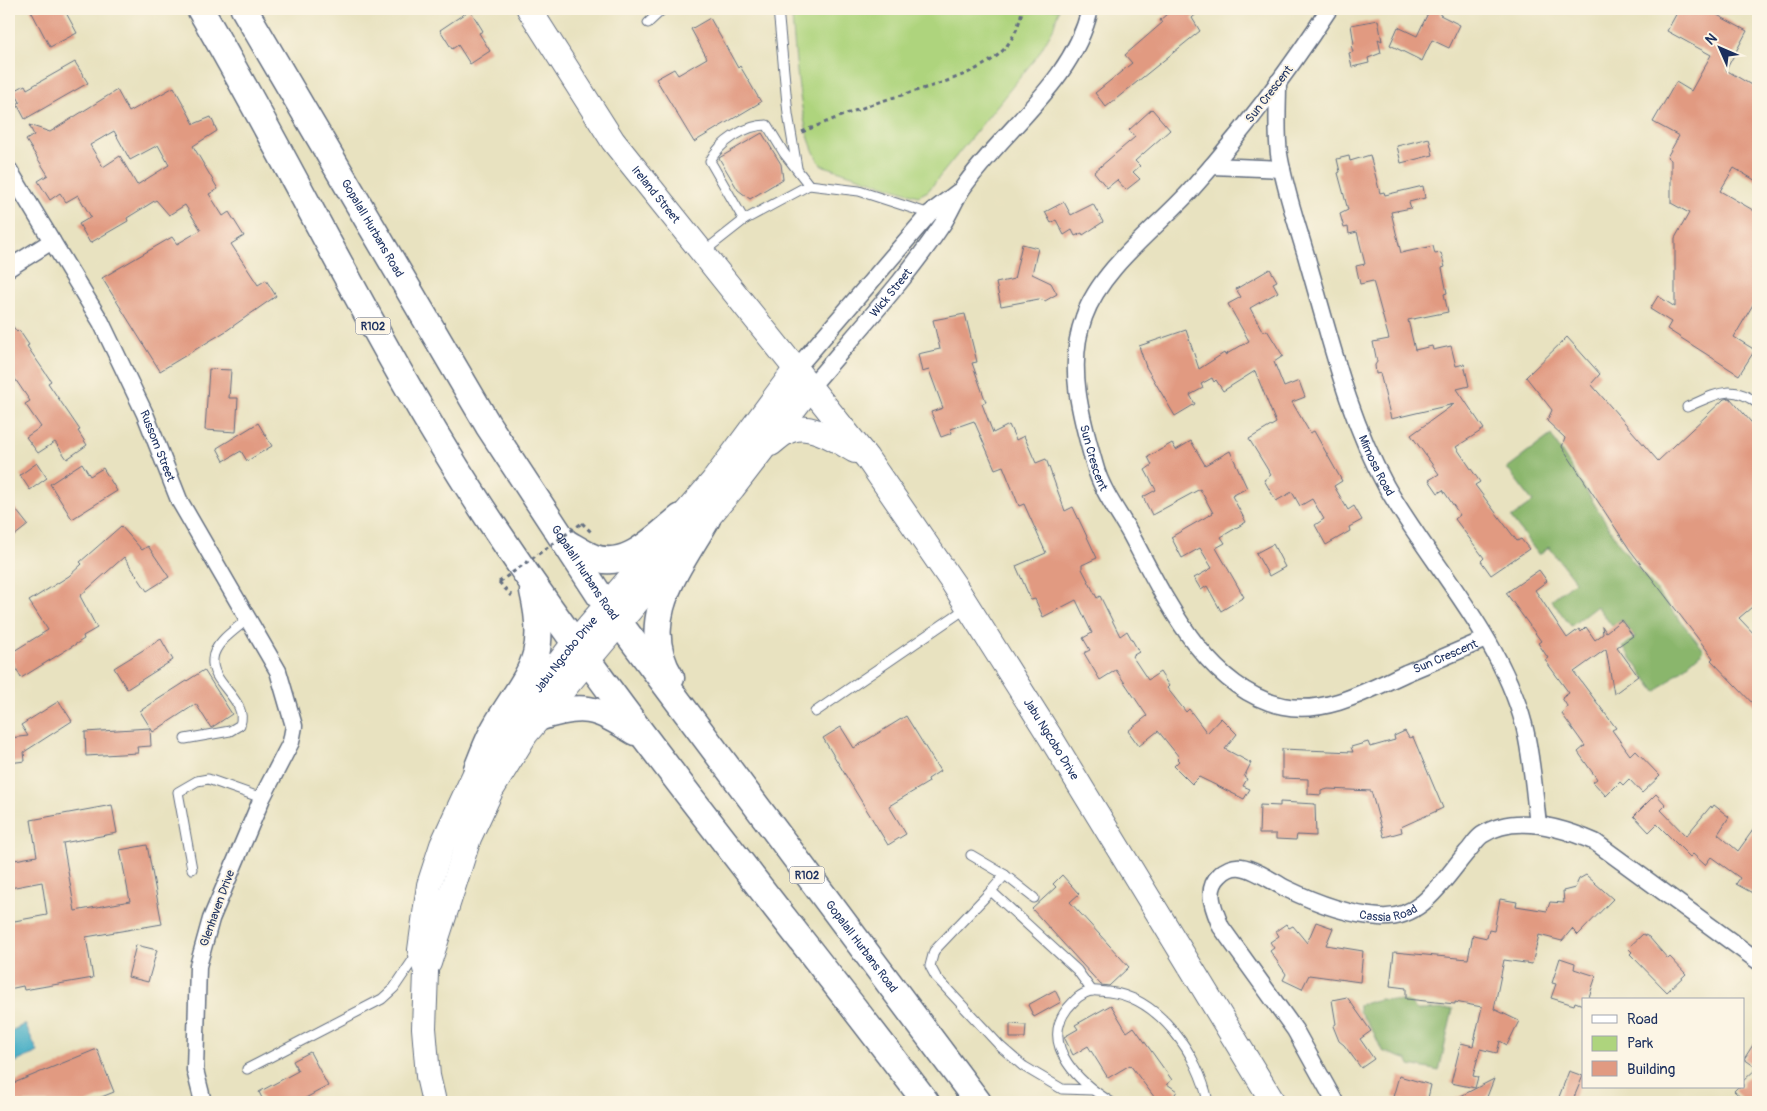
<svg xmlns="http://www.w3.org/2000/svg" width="1767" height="1111" font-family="Pangolin,sans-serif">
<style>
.green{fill:#aed47d;stroke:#64826e}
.forest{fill:#8ab66c;stroke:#527265}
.water{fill:#45adc5;stroke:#306e92}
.building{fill:#e19a81;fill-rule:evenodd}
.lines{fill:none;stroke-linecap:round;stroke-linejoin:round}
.lane-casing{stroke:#636e80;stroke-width:11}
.street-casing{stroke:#636e80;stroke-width:19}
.secondary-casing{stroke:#636e80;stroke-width:26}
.primary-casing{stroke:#636e80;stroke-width:29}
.path{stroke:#636e80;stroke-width:3;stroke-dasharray:4 4;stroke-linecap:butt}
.lane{stroke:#fff;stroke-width:9}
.street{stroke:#fff;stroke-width:16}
.secondary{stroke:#fff;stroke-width:24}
.primary{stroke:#fff;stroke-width:26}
.path-bridge{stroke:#636e80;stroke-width:3;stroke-dasharray:4 4;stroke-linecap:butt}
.labels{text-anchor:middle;stroke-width:4;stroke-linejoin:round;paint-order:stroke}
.shield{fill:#fcf5e5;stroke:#5e6a86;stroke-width:1}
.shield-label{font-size:11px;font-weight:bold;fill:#1b2f5e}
.street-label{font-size:12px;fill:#1b2f5e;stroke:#fcf5e5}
</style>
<rect width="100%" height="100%" fill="#fcf5e5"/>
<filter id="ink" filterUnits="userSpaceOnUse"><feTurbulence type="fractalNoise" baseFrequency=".02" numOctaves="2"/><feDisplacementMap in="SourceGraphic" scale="10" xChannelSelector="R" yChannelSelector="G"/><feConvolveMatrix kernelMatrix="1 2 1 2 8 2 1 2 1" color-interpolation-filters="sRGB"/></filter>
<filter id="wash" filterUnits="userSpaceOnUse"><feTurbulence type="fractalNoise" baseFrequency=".0096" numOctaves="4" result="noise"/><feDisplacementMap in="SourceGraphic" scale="20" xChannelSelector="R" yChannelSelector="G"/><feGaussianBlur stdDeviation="1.12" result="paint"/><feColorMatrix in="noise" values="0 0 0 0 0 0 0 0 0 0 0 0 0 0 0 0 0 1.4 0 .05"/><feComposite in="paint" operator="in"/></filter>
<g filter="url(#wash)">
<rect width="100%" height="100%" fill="#e8e2c0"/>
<path class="green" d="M 791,9 L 1059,9 L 1053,29 L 1038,55 L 928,191 L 918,196 L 821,165 C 798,132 796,51 791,9 Z"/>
<g class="forest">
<path d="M 1551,435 L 1622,548 L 1704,650 L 1656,692 L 1623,647 L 1635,637 L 1621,619 L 1612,626 L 1597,606 L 1571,626 L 1551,600 L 1575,581 L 1549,547 L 1539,555 L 1511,518 L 1533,502 L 1507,468 Z"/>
<path d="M 1380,999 L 1409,1002 L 1417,1010 L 1453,1009 L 1439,1071 L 1410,1065 L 1408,1060 L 1382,1051 L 1374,1033 L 1359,1011 L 1359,1005 Z"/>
</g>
<path class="water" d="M 25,1024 L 38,1052 L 9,1065 L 9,1032 Z"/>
<g id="blocks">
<g class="building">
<path d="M 30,9 L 64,9 L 77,33 L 50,47 Z"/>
<path d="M 1163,9 L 1202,9 L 1192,18 L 1200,31 L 1106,107 L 1095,93 L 1132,63 L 1125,55 L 1162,23 L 1160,20 L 1167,14 Z"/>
<path d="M 1430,9 L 1440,9 L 1440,15 L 1460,25 L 1449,48 L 1432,40 L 1422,61 L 1390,45 L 1398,27 L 1417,36 Z"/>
<path d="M 1679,9 L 1706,9 L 1747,31 L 1726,70 L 1758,89 L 1758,182 L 1734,168 L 1720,191 L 1758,213 L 1758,296 L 1734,337 L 1755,350 L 1739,375 L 1667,329 L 1671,322 L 1650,309 L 1658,296 L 1675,307 L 1675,238 L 1689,213 L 1671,203 L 1671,160 L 1667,157 L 1679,136 L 1653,122 L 1676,82 L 1691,91 L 1711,55 L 1667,31 Z"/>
<path d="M 470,10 L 483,31 L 479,33 L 490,51 L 470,64 L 458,45 L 452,49 L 440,30 Z"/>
<path d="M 710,18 L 738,68 L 740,66 L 761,102 L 694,142 L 656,79 L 674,69 L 678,75 L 707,58 L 691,29 Z"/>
<path d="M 1378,20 L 1382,41 L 1378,39 L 1381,53 L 1368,58 L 1369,63 L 1352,67 L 1349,53 L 1353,52 L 1351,45 L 1354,44 L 1351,25 Z"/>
<path d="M 75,62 L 88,83 L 25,119 L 17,104 L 20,102 L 14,91 L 25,85 L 27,89 Z"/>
<path d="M 174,87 L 194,124 L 211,117 L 217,131 L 193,146 L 218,189 L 209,194 L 223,216 L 229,212 L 244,236 L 231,244 L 258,285 L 266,280 L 276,296 L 226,331 L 160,371 L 102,278 L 172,237 L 177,244 L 201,230 L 185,205 L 169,215 L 156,200 L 127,218 L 128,221 L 90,243 L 79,224 L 91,217 L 78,195 L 66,202 L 60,193 L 50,200 L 38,181 L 48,175 L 26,140 L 34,135 L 29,125 L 50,132 L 117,90 L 129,112 ZM 114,131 L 130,160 L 158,145 L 169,165 L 137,185 L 120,156 L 103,167 L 90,145 Z"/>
<path d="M 1152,109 L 1170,130 L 1135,161 L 1140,166 L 1133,172 L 1140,179 L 1126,190 L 1117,180 L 1107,188 L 1094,172 L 1135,137 L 1129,130 Z"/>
<path d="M 762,133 L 781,164 L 783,179 L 750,199 L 738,190 L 719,158 Z"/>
<path d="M 1429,138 L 1433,155 L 1401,163 L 1397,146 Z"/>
<path d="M 1370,155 L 1380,193 L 1384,192 L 1385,195 L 1423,186 L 1425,198 L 1409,202 L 1411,208 L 1391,212 L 1401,253 L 1433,246 L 1435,254 L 1441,253 L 1445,267 L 1442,268 L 1447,293 L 1444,294 L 1448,312 L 1408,320 L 1415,350 L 1432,346 L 1433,350 L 1451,346 L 1456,366 L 1464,364 L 1469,386 L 1457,389 L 1484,429 L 1456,447 L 1480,482 L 1475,485 L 1517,541 L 1521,539 L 1529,549 L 1491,575 L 1481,561 L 1484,558 L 1455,519 L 1460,515 L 1443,490 L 1438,493 L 1429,480 L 1439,474 L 1411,435 L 1454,404 L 1391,419 L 1380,373 L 1376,374 L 1375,365 L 1377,362 L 1373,342 L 1389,339 L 1373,281 L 1360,284 L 1356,266 L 1365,264 L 1357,232 L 1349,234 L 1348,227 L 1344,228 L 1340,214 L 1348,210 L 1338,173 L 1340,172 L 1337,159 L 1349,156 L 1350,161 Z"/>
<path d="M 1064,202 L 1071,215 L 1093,204 L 1103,222 L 1083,235 L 1082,233 L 1075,236 L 1072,230 L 1064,235 L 1056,220 L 1051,223 L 1045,212 Z"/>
<path d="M 1022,244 L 1038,248 L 1032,274 L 1051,283 L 1057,294 L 1045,301 L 1039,299 L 1001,306 L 996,283 L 1014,279 Z"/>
<path d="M 1270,269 L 1277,281 L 1273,283 L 1278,292 L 1250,308 L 1263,332 L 1267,330 L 1283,356 L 1274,362 L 1284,387 L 1299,381 L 1305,397 L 1292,402 L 1310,433 L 1314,431 L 1342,481 L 1334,486 L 1348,510 L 1354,506 L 1362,520 L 1349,527 L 1350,531 L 1326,545 L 1315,525 L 1324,519 L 1312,499 L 1300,506 L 1292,492 L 1276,501 L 1264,480 L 1271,475 L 1249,439 L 1276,423 L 1255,371 L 1223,391 L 1216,380 L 1214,382 L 1212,378 L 1201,384 L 1203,388 L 1190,395 L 1195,404 L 1175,416 L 1146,367 L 1139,346 L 1186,330 L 1199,369 L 1224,353 L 1225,355 L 1249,341 L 1228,304 L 1241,297 L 1236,289 Z"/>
<path d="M 965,314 L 977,362 L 972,363 L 986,402 L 982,404 L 993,433 L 1009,425 L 1016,440 L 1024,436 L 1036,463 L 1046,459 L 1065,511 L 1073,507 L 1097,558 L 1082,565 L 1082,569 L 1097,598 L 1100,596 L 1120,636 L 1127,631 L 1139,652 L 1132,656 L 1148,680 L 1160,672 L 1169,686 L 1167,688 L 1186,712 L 1189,709 L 1207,733 L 1221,718 L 1237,734 L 1225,749 L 1251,763 L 1244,777 L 1247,779 L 1243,786 L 1250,789 L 1244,799 L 1199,777 L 1192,784 L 1174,766 L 1179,761 L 1177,759 L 1179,757 L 1158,731 L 1139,746 L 1128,731 L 1147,716 L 1116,670 L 1100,680 L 1084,653 L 1090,650 L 1083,638 L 1092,633 L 1076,600 L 1043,617 L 1035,599 L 1031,600 L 1016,566 L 1046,553 L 1024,504 L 1019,506 L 1003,466 L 995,469 L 974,421 L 951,429 L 952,433 L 941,437 L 931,412 L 943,408 L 929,370 L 922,372 L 918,354 L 940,349 L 933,320 Z"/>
<path d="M 9,321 L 17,332 L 19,330 L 29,345 L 27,346 L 51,381 L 48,383 L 80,430 L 78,431 L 87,445 L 67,459 L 55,442 L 38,453 L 26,437 L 41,427 L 25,404 L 30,401 L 9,370 Z"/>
<path d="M 1567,337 L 1600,374 L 1591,384 L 1658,461 L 1724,399 L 1730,398 L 1758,430 L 1758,602 L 1739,618 L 1758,638 L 1758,709 L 1711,660 L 1713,658 L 1630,550 L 1562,447 L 1565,438 L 1547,421 L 1552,410 L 1526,377 Z"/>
<path d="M 209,369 L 231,370 L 229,398 L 238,398 L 236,432 L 205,430 Z"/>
<path d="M 258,423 L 272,446 L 247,461 L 241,451 L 224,461 L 217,448 Z"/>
<path d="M 1191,441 L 1205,465 L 1230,451 L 1247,488 L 1232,496 L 1246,522 L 1221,537 L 1225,543 L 1216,548 L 1244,597 L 1221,611 L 1207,586 L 1201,590 L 1194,578 L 1212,568 L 1200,548 L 1182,558 L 1171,537 L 1213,513 L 1200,489 L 1152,515 L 1143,497 L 1156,490 L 1145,470 L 1152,465 L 1148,457 L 1172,443 L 1176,450 Z"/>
<path d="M 37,463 L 47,478 L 30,490 L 20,475 Z"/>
<path d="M 82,463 L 90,476 L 103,468 L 117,491 L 72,519 L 50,484 Z"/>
<path d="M 9,501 L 28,525 L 9,540 Z"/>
<path d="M 121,526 L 142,550 L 148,546 L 169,577 L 147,591 L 124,557 L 80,596 L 97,628 L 83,636 L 84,639 L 21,678 L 9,654 L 48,630 L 29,601 L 69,576 L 82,564 L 80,562 Z"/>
<path d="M 1273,544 L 1285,567 L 1269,576 L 1256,553 Z"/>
<path d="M 1539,570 L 1547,581 L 1535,590 L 1567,638 L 1579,629 L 1581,632 L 1586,627 L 1595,640 L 1603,634 L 1602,626 L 1606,632 L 1621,620 L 1633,636 L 1617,647 L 1638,676 L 1614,694 L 1606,649 L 1574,672 L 1616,728 L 1612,730 L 1630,755 L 1635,750 L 1660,776 L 1642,793 L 1629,779 L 1623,785 L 1620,782 L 1606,796 L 1593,782 L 1597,779 L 1578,752 L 1585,746 L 1562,714 L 1567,706 L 1562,698 L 1569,693 L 1545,660 L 1548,658 L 1538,643 L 1541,641 L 1506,593 Z"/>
<path d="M 161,639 L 173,660 L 127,689 L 114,668 Z"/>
<path d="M 204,670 L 232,714 L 211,728 L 196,704 L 153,732 L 140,711 Z"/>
<path d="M 59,701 L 72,721 L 24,752 L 25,761 L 9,763 L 9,738 L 28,736 L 21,725 Z"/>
<path d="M 906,716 L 940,771 L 928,779 L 929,782 L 889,806 L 906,834 L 888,845 L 823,738 L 841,727 L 854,748 Z"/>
<path d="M 150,728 L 151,746 L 137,747 L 138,753 L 86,756 L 85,732 Z"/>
<path d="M 1405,731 L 1409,738 L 1413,737 L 1443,808 L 1401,827 L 1402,832 L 1384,837 L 1371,791 L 1328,789 L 1321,791 L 1321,795 L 1308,794 L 1308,779 L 1282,778 L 1282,749 L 1353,752 L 1351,747 L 1368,742 L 1370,747 L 1395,740 L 1394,736 Z"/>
<path d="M 1656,794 L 1666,805 L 1661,810 L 1686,836 L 1711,806 L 1712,808 L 1714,805 L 1729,817 L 1718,834 L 1738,851 L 1758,823 L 1758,896 L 1736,884 L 1740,878 L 1711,857 L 1705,865 L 1693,854 L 1690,857 L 1657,824 L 1649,832 L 1634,816 Z"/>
<path d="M 1280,802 L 1315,804 L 1316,836 L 1297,835 L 1296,840 L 1276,839 L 1276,834 L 1259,834 L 1260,805 L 1280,806 Z"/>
<path d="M 112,805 L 117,833 L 63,843 L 75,911 L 130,901 L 120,850 L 147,845 L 162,924 L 86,937 L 93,978 L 24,990 L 23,986 L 9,989 L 9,922 L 47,915 L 42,882 L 10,888 L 9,879 L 9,861 L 37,856 L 31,820 Z"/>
<path d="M 1062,875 L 1079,894 L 1070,902 L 1129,967 L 1109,986 L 1101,985 L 1032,909 L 1056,887 L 1053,884 Z"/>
<path d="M 1586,875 L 1613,899 L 1578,935 L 1572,929 L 1562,941 L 1539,935 L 1532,964 L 1504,960 L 1494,1009 L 1519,1021 L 1507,1045 L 1500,1041 L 1497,1053 L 1480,1049 L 1473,1076 L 1478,1077 L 1475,1088 L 1451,1083 L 1461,1043 L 1473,1046 L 1482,1007 L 1455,1002 L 1455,1004 L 1406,999 L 1406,988 L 1390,986 L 1394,952 L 1468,959 L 1473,935 L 1487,938 L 1489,930 L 1494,931 L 1500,899 L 1517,902 L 1516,906 L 1547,911 L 1550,902 L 1564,903 L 1563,891 L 1575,888 L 1579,879 Z"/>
<path d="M 1316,922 L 1333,928 L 1326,945 L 1363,951 L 1360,982 L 1309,975 L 1302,989 L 1283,980 L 1286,974 L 1270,951 L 1274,948 L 1270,942 L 1279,936 L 1276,931 L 1286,924 L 1289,928 L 1293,926 L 1307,943 Z"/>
<path d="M 1643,934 L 1649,937 L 1668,959 L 1670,957 L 1686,974 L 1667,992 L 1630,954 L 1632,952 L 1628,948 Z"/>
<path d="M 136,945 L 157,950 L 148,982 L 128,977 Z"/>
<path d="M 1560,958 L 1575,963 L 1574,969 L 1596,976 L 1588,1000 L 1583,1000 L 1583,1005 L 1575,1002 L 1574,1005 L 1551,998 L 1556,984 L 1552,983 Z"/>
<path d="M 1055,990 L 1061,1002 L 1034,1017 L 1028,1005 Z"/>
<path d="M 1347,997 L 1371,1031 L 1360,1039 L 1374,1059 L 1361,1068 L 1344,1045 L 1339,1041 L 1333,1026 L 1336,1024 L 1332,1000 Z"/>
<path d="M 1111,1005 L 1127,1032 L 1134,1027 L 1172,1080 L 1167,1084 L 1177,1091 L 1170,1102 L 1158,1102 L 1130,1065 L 1108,1078 L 1088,1046 L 1073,1055 L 1064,1037 L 1078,1029 L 1075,1025 Z"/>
<path d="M 1010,1024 L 1026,1025 L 1025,1038 L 1010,1038 Z"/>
<path d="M 1758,1037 L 1758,1097 L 1753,1102 L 1746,1102 L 1734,1091 L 1738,1087 L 1743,1087 L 1743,1081 L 1757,1068 L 1744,1059 Z"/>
<path d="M 97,1049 L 114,1092 L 89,1102 L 9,1102 L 9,1085 Z"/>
<path d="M 310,1052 L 328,1086 L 298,1102 L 264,1102 L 259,1092 L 298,1071 L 293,1061 Z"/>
<path d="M 1569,1071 L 1583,1076 L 1572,1102 L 1557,1102 Z"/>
<path d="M 1399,1076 L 1431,1085 L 1427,1102 L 1412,1102 L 1393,1097 Z"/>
<path d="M 1494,1079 L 1485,1102 L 1449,1102 Z"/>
</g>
</g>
</g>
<g filter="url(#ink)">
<use href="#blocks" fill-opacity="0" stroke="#636e80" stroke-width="1"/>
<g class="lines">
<g class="lane-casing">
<g id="lane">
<path d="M 778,9 L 788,114 L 797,168"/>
<path d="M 648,23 L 663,9"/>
<path d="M 744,220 L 710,161 C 720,142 745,125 767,125 L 784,153 L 809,185"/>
<path d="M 702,253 L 744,220 L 809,185 L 859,191 L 930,214"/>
<path d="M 1687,407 C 1715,395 1731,382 1758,404"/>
<path d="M 815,712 L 968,607"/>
<path d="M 185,739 L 230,731 L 240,725 C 249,700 210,684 213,659 C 214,642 238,628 249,618"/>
<path d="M 971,855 L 1005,875 L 1034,898"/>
<path d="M 192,869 L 178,792 L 197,781 L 208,779 L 262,798"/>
<path d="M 991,891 L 1005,875"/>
<path d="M 247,1069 L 382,999 L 394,988 L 417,954"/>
<path d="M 1092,1090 L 1062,1089 L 1023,1066 L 1001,1047 L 936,977 L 930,966 L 934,951 L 991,891 L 1077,970 L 1092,991"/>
<path d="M 1111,1102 C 1081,1084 1039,1046 1067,1009 C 1074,1001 1079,994 1091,991 C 1096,990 1104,992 1109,992 C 1160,998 1199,1056 1208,1102"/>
</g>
</g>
<g class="street-casing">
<g id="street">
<path id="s1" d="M 1329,9 C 1288,72 1242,133 1191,190 C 1157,228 1101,268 1084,317 C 1066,365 1081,418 1095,466 C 1101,489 1118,512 1130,533 C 1164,596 1205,689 1283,706 C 1325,715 1369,690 1406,673 C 1433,662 1460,650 1486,639"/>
<path id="s2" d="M 1278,82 C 1278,106 1276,130 1279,154 C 1285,192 1299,229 1309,266 C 1331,341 1348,417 1386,486 C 1431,565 1500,635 1524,725 C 1532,757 1534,791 1538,824"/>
<path d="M 1212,166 L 1282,169"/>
<path id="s3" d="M 9,170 L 101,322 L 145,414 L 179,500 L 278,671 L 294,726 L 291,742 L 262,798 L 211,919 L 198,966 L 195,1070 L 203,1102"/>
<path d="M 9,268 L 52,241"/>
<path d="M 795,370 L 929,214 L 958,192"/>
<path id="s4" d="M 810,388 C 855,334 905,281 944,222 C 950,212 955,200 962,189 C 1003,129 1073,83 1090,9"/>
<path id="s5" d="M 1335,1102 L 1295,1030 L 1221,927 C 1214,909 1204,890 1220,875 C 1225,870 1233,866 1241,867 C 1255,869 1272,881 1285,888 C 1314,902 1348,915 1380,917 C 1422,920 1443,880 1467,852 C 1472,847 1476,839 1482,835 C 1515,813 1563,828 1595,842 L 1758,961"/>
</g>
</g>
<g class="secondary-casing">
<g id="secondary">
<path id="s6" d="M 529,9 L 613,141 L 867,458 L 953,583 L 1051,738 L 1273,1102"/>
<path d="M 771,444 C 776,440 781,435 787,432 C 807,420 838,441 855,451"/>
<path d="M 429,963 L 469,838 L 491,791 L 526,734 L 733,488 L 810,388"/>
<path id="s7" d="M 434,1102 L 428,1076 L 424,1028 L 426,972 L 420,950 L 429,885 L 442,845 L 477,769 L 573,644 L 713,481 L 795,370"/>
</g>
</g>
<g class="primary-casing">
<g id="primary">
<path d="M 200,9 C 302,184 387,369 501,537 C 633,733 784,914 926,1102"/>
<path id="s8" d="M 244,9 L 488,425 L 606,605 L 978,1102"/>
<path d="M 565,542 C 574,547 583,553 592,557 C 627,571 656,536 681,517"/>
<path d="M 671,678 C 635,620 679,568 707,519"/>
<path d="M 538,718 C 584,703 595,707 635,732"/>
<path d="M 477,769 C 483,755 488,739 496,726 C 529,671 549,660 533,591"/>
</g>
</g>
<g class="path">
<path d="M 802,132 C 825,122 849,113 873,104 C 910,91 968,80 998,55 C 1011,44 1020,26 1022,9"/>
<path d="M 582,523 L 591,532"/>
<path d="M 499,582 L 512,596"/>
</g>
<use href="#lane" class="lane"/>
<use href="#street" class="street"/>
<use href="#secondary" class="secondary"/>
<use href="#primary" class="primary"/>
<path class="path-bridge" d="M 499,582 L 582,523"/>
</g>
</g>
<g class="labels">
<g class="shield">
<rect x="355.5" y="317.5" width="35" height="17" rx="4"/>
<rect x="789.5" y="866.5" width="35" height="17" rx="4"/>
</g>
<g class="shield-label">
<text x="373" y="330">R102</text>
<text x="807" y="879">R102</text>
</g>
<g class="street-label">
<text transform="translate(1269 94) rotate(-52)" y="4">Sun Crescent</text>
<text dy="4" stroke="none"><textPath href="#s6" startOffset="225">Ireland Street</textPath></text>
<text dy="4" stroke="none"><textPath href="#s8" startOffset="254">Gopalall Hurbans Road</textPath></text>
<text dy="4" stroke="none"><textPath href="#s4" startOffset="125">Wick Street</textPath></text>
<text dy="4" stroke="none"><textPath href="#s3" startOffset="314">Russom Street</textPath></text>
<text dy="4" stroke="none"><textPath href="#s1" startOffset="539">Sun Crescent</textPath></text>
<text dy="4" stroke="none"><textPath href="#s2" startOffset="399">Mimosa Road</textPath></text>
<text dy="4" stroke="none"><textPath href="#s8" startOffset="659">Gopalall Hurbans Road</textPath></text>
<text dy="4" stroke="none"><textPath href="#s7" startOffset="490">Jabu Ngcobo Drive</textPath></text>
<text dy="4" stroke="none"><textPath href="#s1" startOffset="1034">Sun Crescent</textPath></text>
<text dy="4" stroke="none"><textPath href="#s6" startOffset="899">Jabu Ngcobo Drive</textPath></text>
<text transform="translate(217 908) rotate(-70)" y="4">Glenhaven Drive</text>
<text dy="4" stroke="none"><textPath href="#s5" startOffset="446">Cassia Road</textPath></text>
<text dy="4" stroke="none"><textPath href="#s8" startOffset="1124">Gopalall Hurbans Road</textPath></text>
</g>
</g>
<rect width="1767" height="1111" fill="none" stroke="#fcf5e5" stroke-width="30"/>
<rect x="1582" y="998" width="162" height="90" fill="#fcf5e5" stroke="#a2a6af"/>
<rect x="1592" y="1015" width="25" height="8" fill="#ffffff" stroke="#a2a6af"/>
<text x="1627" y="1024" font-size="15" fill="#1b2f5e">Road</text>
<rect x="1592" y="1036" width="25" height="15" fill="#aed47d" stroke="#a2a6af"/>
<text x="1627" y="1048" font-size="15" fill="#1b2f5e">Park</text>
<rect x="1592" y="1061" width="25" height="15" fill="#e19a81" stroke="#a2a6af"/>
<text x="1627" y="1074" font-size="15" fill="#1b2f5e">Building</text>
<g transform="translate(1720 48) rotate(315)" stroke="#fcf5e5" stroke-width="4" paint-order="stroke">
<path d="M0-4L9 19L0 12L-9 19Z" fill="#1b2f5e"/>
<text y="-8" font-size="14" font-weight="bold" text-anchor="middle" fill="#1b2f5e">N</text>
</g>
</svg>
